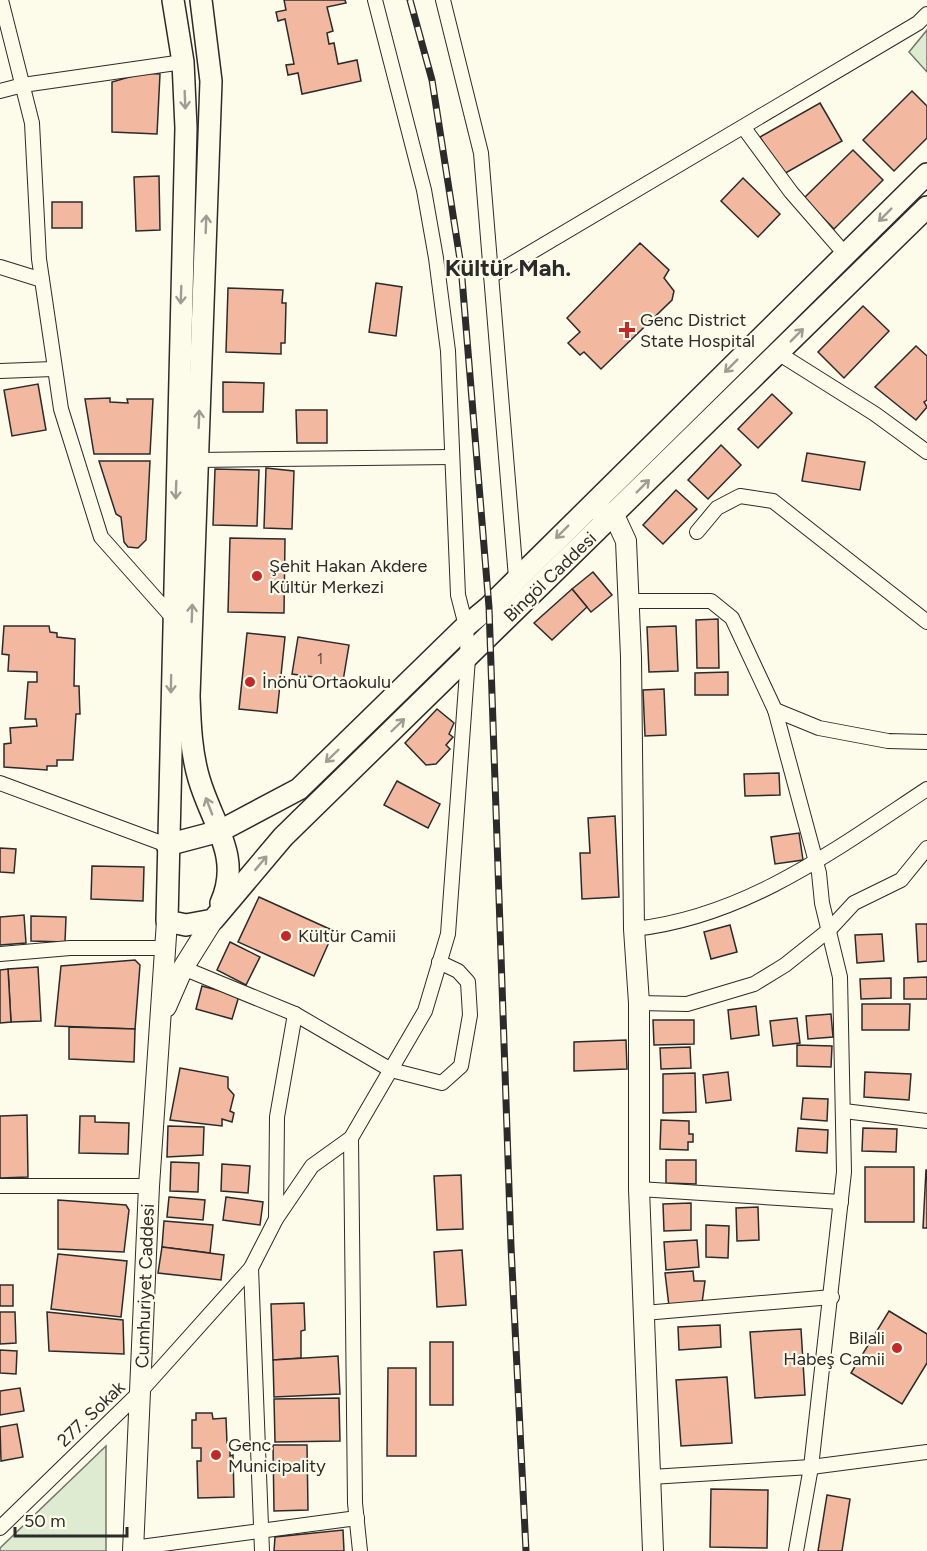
<svg xmlns="http://www.w3.org/2000/svg" width="927" height="1551" font-family="Figtree,sans-serif">
<style>
.green{fill:#deebd1;stroke:#74746e;stroke-width:1.5}
.building{fill:#f2b8a0;stroke:#2b2b2b;stroke-width:1.5}
.lines{fill:none;stroke-linecap:round;stroke-linejoin:round}
.street-casing{stroke:#2b2b2b;stroke-width:16}
.secondary-casing{stroke:#2b2b2b;stroke-width:22}
.primary-casing{stroke:#2b2b2b;stroke-width:24}
.street{stroke:#fdfbea;stroke-width:14}
.secondary{stroke:#fdfbea;stroke-width:20}
.primary{stroke:#fdfbea;stroke-width:21}
.rail-casing{stroke:#2b2b2b;stroke-width:7}
.rail{stroke:#fdfbea;stroke-width:4.5;stroke-dasharray:14;stroke-linecap:butt}
.oneway{stroke:#9e9d94}
.poi-dot{fill:#c62828;stroke:#fdfbea;stroke-width:2}
.labels{text-anchor:middle;stroke-width:4.5;stroke-linejoin:round;paint-order:stroke}
.number-label{font-size:15px;fill:#5d4e48}
.poi-label{font-size:18px;fill:#2b2b2b;stroke:#fdfbea;text-anchor:start}
.street-label{font-size:18px;fill:#2b2b2b;stroke:#fdfbea}
.district-label{font-size:24px;font-weight:bold;fill:#2b2b2b;stroke:#fdfbea}
</style>
<rect width="100%" height="100%" fill="#fdfbea"/>
<g class="green">
<path d="M 927,30 L 927,72 L 909,52 Z"/>
<path d="M 106,1446 L 106,1551 L 0,1551 L 0,1548 Z"/>
</g>
<g class="building">
<path d="M 284,0 L 345,0 L 346,3 L 327,7 L 333,31 L 327,33 L 329,44 L 334,43 L 338,64 L 357,60 L 361,81 L 302,94 L 298,73 L 288,75 L 286,65 L 294,64 L 285,19 L 278,21 L 276,12 L 286,10 Z"/>
<path d="M 143,73 L 160,74 L 157,134 L 112,132 L 112,82 Z"/>
<path d="M 912,91 L 927,106 L 927,138 L 894,171 L 863,140 Z"/>
<path d="M 820,103 L 842,141 L 782,175 L 760,137 Z"/>
<path d="M 853,150 L 883,180 L 834,229 L 804,198 Z"/>
<path d="M 159,176 L 160,230 L 136,231 L 134,177 Z"/>
<path d="M 743,178 L 780,214 L 758,237 L 721,201 Z"/>
<rect x="52" y="202" width="30" height="26"/>
<path d="M 640,243 L 669,270 L 664,278 L 674,291 L 672,300 L 601,369 L 584,352 L 580,355 L 568,343 L 580,332 L 567,318 Z"/>
<path d="M 376,283 L 402,287 L 396,336 L 369,332 Z"/>
<path d="M 228,288 L 283,290 L 282,303 L 286,303 L 285,343 L 281,343 L 281,354 L 226,352 Z"/>
<path d="M 863,306 L 889,331 L 844,378 L 818,352 Z"/>
<path d="M 916,346 L 927,356 L 927,400 L 924,402 L 927,407 L 916,420 L 875,387 Z"/>
<path d="M 223,382 L 264,383 L 263,412 L 223,412 Z"/>
<path d="M 38,384 L 46,430 L 12,436 L 4,390 Z"/>
<path d="M 772,394 L 792,413 L 758,448 L 738,429 Z"/>
<path d="M 110,398 L 110,402 L 128,403 L 127,399 L 153,399 L 150,454 L 94,454 L 85,399 Z"/>
<path d="M 296,410 L 327,410 L 327,443 L 297,443 Z"/>
<path d="M 721,445 L 741,465 L 708,499 L 688,480 Z"/>
<path d="M 807,453 L 865,462 L 860,490 L 802,481 Z"/>
<path d="M 99,461 L 150,461 L 146,540 L 138,548 L 128,547 L 124,542 L 121,517 L 116,514 Z"/>
<path d="M 266,468 L 294,471 L 292,529 L 264,528 Z"/>
<path d="M 215,469 L 259,470 L 257,526 L 213,525 Z"/>
<path d="M 676,490 L 697,509 L 663,544 L 643,525 Z"/>
<path d="M 230,538 L 285,539 L 284,613 L 228,612 Z"/>
<path d="M 593,572 L 612,595 L 591,612 L 572,589 Z"/>
<path d="M 572,589 L 587,607 L 552,640 L 534,623 Z"/>
<path d="M 718,619 L 719,668 L 697,668 L 696,620 Z"/>
<path d="M 4,626 L 49,626 L 50,632 L 57,633 L 57,637 L 75,639 L 74,686 L 79,686 L 80,714 L 76,714 L 73,760 L 57,760 L 57,766 L 47,766 L 47,770 L 4,767 L 4,744 L 11,743 L 10,728 L 37,726 L 36,719 L 25,719 L 28,682 L 37,682 L 37,672 L 8,671 L 9,655 L 2,654 Z"/>
<path d="M 676,626 L 678,671 L 649,672 L 647,627 Z"/>
<path d="M 247,633 L 285,637 L 277,713 L 239,709 Z"/>
<path d="M 298,637 L 349,645 L 343,681 L 292,674 Z"/>
<path d="M 728,672 L 728,695 L 695,695 L 695,673 Z"/>
<path d="M 664,689 L 666,735 L 645,736 L 643,690 Z"/>
<path d="M 437,709 L 454,723 L 449,734 L 453,737 L 446,745 L 450,749 L 436,764 L 426,765 L 405,743 Z"/>
<path d="M 779,773 L 780,795 L 745,796 L 744,774 Z"/>
<path d="M 397,781 L 440,804 L 428,828 L 384,805 Z"/>
<path d="M 615,816 L 619,897 L 582,899 L 580,853 L 590,853 L 588,818 Z"/>
<path d="M 799,833 L 803,860 L 775,864 L 771,837 Z"/>
<path d="M 0,848 L 16,849 L 14,873 L 0,872 Z"/>
<path d="M 92,866 L 144,867 L 143,901 L 91,899 Z"/>
<path d="M 259,897 L 334,931 L 314,976 L 238,942 Z"/>
<path d="M 24,915 L 26,943 L 0,945 L 0,917 Z"/>
<path d="M 31,916 L 66,917 L 65,942 L 31,941 Z"/>
<path d="M 916,924 L 927,924 L 927,961 L 918,962 Z"/>
<path d="M 730,925 L 737,952 L 711,959 L 704,932 Z"/>
<path d="M 882,934 L 884,961 L 857,963 L 855,935 Z"/>
<path d="M 230,942 L 260,957 L 246,985 L 217,970 Z"/>
<path d="M 135,960 L 140,965 L 135,1029 L 55,1026 L 61,966 Z"/>
<path d="M 38,967 L 41,1021 L 11,1022 L 8,969 Z"/>
<path d="M 8,969 L 11,1022 L 0,1023 L 0,970 Z"/>
<path d="M 927,977 L 927,999 L 904,999 L 904,978 Z"/>
<path d="M 891,978 L 891,998 L 861,999 L 860,979 Z"/>
<path d="M 202,986 L 239,996 L 232,1019 L 196,1009 Z"/>
<path d="M 862,1004 L 910,1004 L 909,1030 L 862,1030 Z"/>
<path d="M 756,1006 L 759,1035 L 731,1039 L 728,1010 Z"/>
<path d="M 831,1014 L 833,1037 L 808,1039 L 806,1016 Z"/>
<path d="M 797,1018 L 800,1043 L 773,1046 L 770,1021 Z"/>
<path d="M 653,1020 L 694,1020 L 694,1044 L 654,1045 Z"/>
<path d="M 69,1027 L 135,1029 L 134,1062 L 69,1059 Z"/>
<path d="M 626,1040 L 627,1069 L 574,1071 L 574,1042 Z"/>
<path d="M 797,1045 L 832,1046 L 831,1067 L 797,1066 Z"/>
<path d="M 690,1047 L 691,1068 L 661,1069 L 660,1048 Z"/>
<path d="M 180,1068 L 228,1077 L 228,1088 L 234,1095 L 230,1111 L 234,1113 L 232,1122 L 222,1119 L 222,1126 L 170,1120 Z"/>
<path d="M 728,1072 L 731,1100 L 706,1103 L 703,1075 Z"/>
<path d="M 865,1072 L 911,1074 L 909,1100 L 864,1097 Z"/>
<path d="M 695,1073 L 696,1112 L 663,1113 L 663,1074 Z"/>
<path d="M 803,1098 L 828,1099 L 827,1121 L 801,1119 Z"/>
<path d="M 27,1115 L 28,1177 L 0,1178 L 0,1116 Z"/>
<path d="M 80,1116 L 95,1116 L 95,1122 L 129,1123 L 128,1154 L 79,1153 Z"/>
<path d="M 661,1120 L 689,1121 L 689,1134 L 693,1134 L 693,1142 L 688,1142 L 688,1150 L 660,1149 Z"/>
<path d="M 168,1126 L 204,1127 L 203,1155 L 167,1157 Z"/>
<path d="M 798,1128 L 828,1130 L 827,1153 L 796,1151 Z"/>
<path d="M 863,1128 L 897,1129 L 896,1152 L 862,1151 Z"/>
<path d="M 666,1160 L 696,1160 L 696,1184 L 666,1183 Z"/>
<path d="M 171,1162 L 199,1163 L 198,1192 L 170,1191 Z"/>
<path d="M 222,1164 L 250,1166 L 248,1193 L 221,1191 Z"/>
<rect x="865" y="1167" width="49" height="55"/>
<path d="M 926,1170 L 927,1170 L 927,1228 L 923,1228 Z"/>
<path d="M 461,1175 L 463,1229 L 437,1230 L 434,1176 Z"/>
<path d="M 169,1197 L 205,1200 L 203,1220 L 167,1217 Z"/>
<path d="M 226,1197 L 263,1202 L 260,1225 L 223,1220 Z"/>
<path d="M 58,1200 L 126,1205 L 129,1210 L 124,1252 L 58,1249 Z"/>
<path d="M 691,1203 L 691,1230 L 664,1231 L 663,1204 Z"/>
<path d="M 758,1207 L 759,1240 L 737,1241 L 736,1208 Z"/>
<path d="M 164,1221 L 213,1225 L 210,1253 L 162,1247 Z"/>
<path d="M 706,1225 L 729,1226 L 728,1258 L 706,1257 Z"/>
<path d="M 697,1240 L 699,1267 L 666,1270 L 664,1242 Z"/>
<path d="M 162,1247 L 224,1255 L 221,1280 L 158,1273 Z"/>
<path d="M 462,1250 L 466,1305 L 437,1307 L 434,1252 Z"/>
<path d="M 58,1254 L 127,1261 L 121,1317 L 51,1309 Z"/>
<path d="M 693,1271 L 694,1281 L 705,1281 L 702,1303 L 669,1306 L 665,1273 Z"/>
<rect x="0" y="1285" width="13" height="21"/>
<path d="M 304,1303 L 305,1330 L 301,1331 L 301,1358 L 273,1360 L 271,1304 Z"/>
<path d="M 889,1311 L 927,1334 L 927,1363 L 902,1404 L 851,1373 Z"/>
<path d="M 0,1312 L 15,1312 L 16,1343 L 0,1344 Z"/>
<path d="M 47,1312 L 123,1320 L 124,1354 L 49,1351 Z"/>
<path d="M 720,1325 L 721,1347 L 679,1350 L 678,1327 Z"/>
<path d="M 801,1329 L 805,1395 L 755,1398 L 750,1332 Z"/>
<rect x="430" y="1342" width="23" height="63"/>
<path d="M 0,1350 L 17,1351 L 16,1374 L 0,1373 Z"/>
<path d="M 338,1356 L 340,1394 L 274,1397 L 273,1360 Z"/>
<path d="M 388,1368 L 416,1368 L 416,1456 L 387,1456 Z"/>
<path d="M 727,1377 L 732,1443 L 681,1446 L 676,1380 Z"/>
<path d="M 20,1388 L 24,1411 L 0,1415 L 0,1391 Z"/>
<path d="M 339,1398 L 340,1441 L 275,1442 L 274,1399 Z"/>
<path d="M 196,1413 L 212,1413 L 213,1419 L 226,1418 L 227,1443 L 230,1443 L 230,1456 L 233,1455 L 234,1497 L 198,1498 L 197,1461 L 201,1461 L 201,1448 L 192,1448 L 192,1420 L 196,1420 Z"/>
<path d="M 17,1424 L 23,1457 L 1,1461 L 0,1427 Z"/>
<path d="M 273,1445 L 307,1445 L 308,1510 L 274,1511 Z"/>
<path d="M 711,1489 L 768,1490 L 767,1548 L 710,1547 Z"/>
<path d="M 827,1495 L 850,1499 L 842,1551 L 818,1551 Z"/>
<path d="M 343,1530 L 344,1551 L 274,1551 L 275,1537 Z"/>
</g>
<g class="lines">
<g class="street-casing">
<g id="street">
<path d="M 1,0 L 32,123 L 39,259 L 61,409 L 101,537 L 173,618"/>
<path d="M 443,0 L 481,153 L 516,578"/>
<path d="M 0,91 L 23,85 L 183,62"/>
<path d="M 744,128 L 791,192 L 845,254"/>
<path d="M 0,267 L 42,280"/>
<path d="M 491,276 L 918,23 L 927,14"/>
<path d="M 778,353 L 875,414 L 927,452"/>
<path d="M 0,371 L 53,369"/>
<path d="M 198,460 L 452,457"/>
<path d="M 697,532 L 717,508 L 740,496 L 773,501 L 927,622"/>
<path d="M 628,601 L 711,601 L 732,618 L 775,710 L 819,873 L 822,903 L 840,977 L 844,1172 L 811,1467 L 796,1551"/>
<path d="M 775,710 L 819,728 L 888,741 L 927,742"/>
<path d="M 0,783 L 167,845"/>
<path d="M 634,929 C 746,917 836,849 927,789"/>
<path d="M 0,954 L 70,948 L 165,948"/>
<path d="M 183,968 L 295,1014 L 391,1070 L 442,1083 L 461,1066 L 470,1015 L 468,982 L 458,971 L 439,962"/>
<path d="M 639,1003 L 687,1004 L 754,984 L 785,965 L 829,930 L 854,903 L 901,880 L 927,848"/>
<path d="M 844,1111 L 927,1121"/>
<path d="M 351,1138 L 355,1503 L 360,1551"/>
<path d="M 0,1186 L 149,1186"/>
<path d="M 639,1189 L 841,1202"/>
<path d="M 276,1219 L 277,1117 L 295,1014"/>
<path d="M 644,1313 L 832,1297"/>
<path d="M 651,1477 L 811,1467 L 927,1452"/>
<path d="M 0,1528 L 140,1392 L 251,1268"/>
<path d="M 133,1548 L 357,1518"/>
<path d="M 262,1551 L 251,1268 L 276,1219 L 312,1166 L 351,1138 L 425,1011 L 448,934 L 468,658 L 466,626 L 458,595 L 448,351 L 436,258 L 424,190 L 375,0"/>
</g>
</g>
<g class="secondary-casing">
<g id="secondary">
<path d="M 598,511 L 614,515 L 626,541 L 631,657 L 634,929 L 639,1003 L 639,1189 L 653,1551"/>
<path d="M 166,1007 L 183,968 L 213,920"/>
<path d="M 133,1551 L 149,1186 L 167,921"/>
</g>
</g>
<g class="primary-casing">
<g id="primary">
<path d="M 173,0 L 183,62 L 186,128 L 167,921 L 186,925 L 213,920 L 283,837 L 927,207"/>
<path d="M 201,0 L 211,81 L 189,696 C 190,724 191,752 199,779 C 212,824 242,856 221,903"/>
<path d="M 167,845 L 220,831 L 299,789 L 466,626 L 489,607 L 927,174"/>
</g>
</g>
<use href="#street" class="street"/>
<use href="#secondary" class="secondary"/>
<use href="#primary" class="primary"/>
<g class="rail-casing">
<path id="rail" d="M 410,0 L 432,80 L 461,266 L 489,607 L 511,1246 L 526,1551"/>
</g>
<use href="#rail" class="rail"/>
</g>
<defs><path id="oneway-shaft" d="M-6 0H5M1.5-3L5.5 0L1.5 3" fill="none" stroke-width="1.6" stroke-linecap="round" stroke-linejoin="round" transform="scale(1.5)"/></defs>
<g class="oneway">
<use href="#oneway-shaft" transform="translate(185 100) rotate(88)"/>
<use href="#oneway-shaft" transform="translate(885 215) rotate(135)"/>
<use href="#oneway-shaft" transform="translate(206 224) rotate(-88)"/>
<use href="#oneway-shaft" transform="translate(181 295) rotate(92)"/>
<use href="#oneway-shaft" transform="translate(797 335) rotate(-45)"/>
<use href="#oneway-shaft" transform="translate(731 366) rotate(135)"/>
<use href="#oneway-shaft" transform="translate(199 419) rotate(-88)"/>
<use href="#oneway-shaft" transform="translate(643 486) rotate(-45)"/>
<use href="#oneway-shaft" transform="translate(176 490) rotate(92)"/>
<use href="#oneway-shaft" transform="translate(562 532) rotate(135)"/>
<use href="#oneway-shaft" transform="translate(192 613) rotate(-88)"/>
<use href="#oneway-shaft" transform="translate(171 684) rotate(91)"/>
<use href="#oneway-shaft" transform="translate(398 725) rotate(-44)"/>
<use href="#oneway-shaft" transform="translate(332 756) rotate(136)"/>
<use href="#oneway-shaft" transform="translate(209 806) rotate(-111)"/>
<use href="#oneway-shaft" transform="translate(261 863) rotate(-50)"/>
</g>
<g class="poi-dot">
<path d="M624 321h6v6h6v6h-6v6h-6v-6h-6v-6h6z"/>
<circle cx="257" cy="576" r="6"/>
<circle cx="250" cy="682" r="6"/>
<circle cx="286" cy="936" r="6"/>
<circle cx="897" cy="1348" r="6"/>
<circle cx="216" cy="1455" r="6"/>
</g>
<g class="labels">
<g class="number-label">
<text x="320" y="664">1</text>
</g>
<g class="poi-label">
<text x="640" y="326">Genc District<tspan x="640" dy="21">State Hospital</tspan></text>
<text x="269" y="572">Şehit Hakan Akdere<tspan x="269" dy="21">Kültür Merkezi</tspan></text>
<text x="262" y="688">İnönü Ortaokulu</text>
<text x="298" y="942">Kültür Camii</text>
<text x="885" y="1344" text-anchor="end">Bilali<tspan x="885" dy="21">Habeş Camii</tspan></text>
<text x="228" y="1451">Genc<tspan x="228" dy="21">Municipality</tspan></text>
</g>
<g class="street-label">
<text transform="translate(550 577) rotate(-44)" y="6">Bingöl Caddesi</text>
<text transform="translate(145 1286) rotate(-88)" y="6">Cumhuriyet Caddesi</text>
<text transform="translate(91 1414) rotate(-44)" y="6">277. Sokak</text>
</g>
<g class="district-label">
<text x="508" y="276">Kültür Mah.</text>
</g>
</g>
<path d="M15 1527v9h112v-9" fill="none" stroke="#2b2b2b" stroke-width="3"/>
<text x="24" y="1527" font-size="18" fill="#2b2b2b" stroke="#fdfbea" stroke-width="4.5" paint-order="stroke">50 m</text>
</svg>
